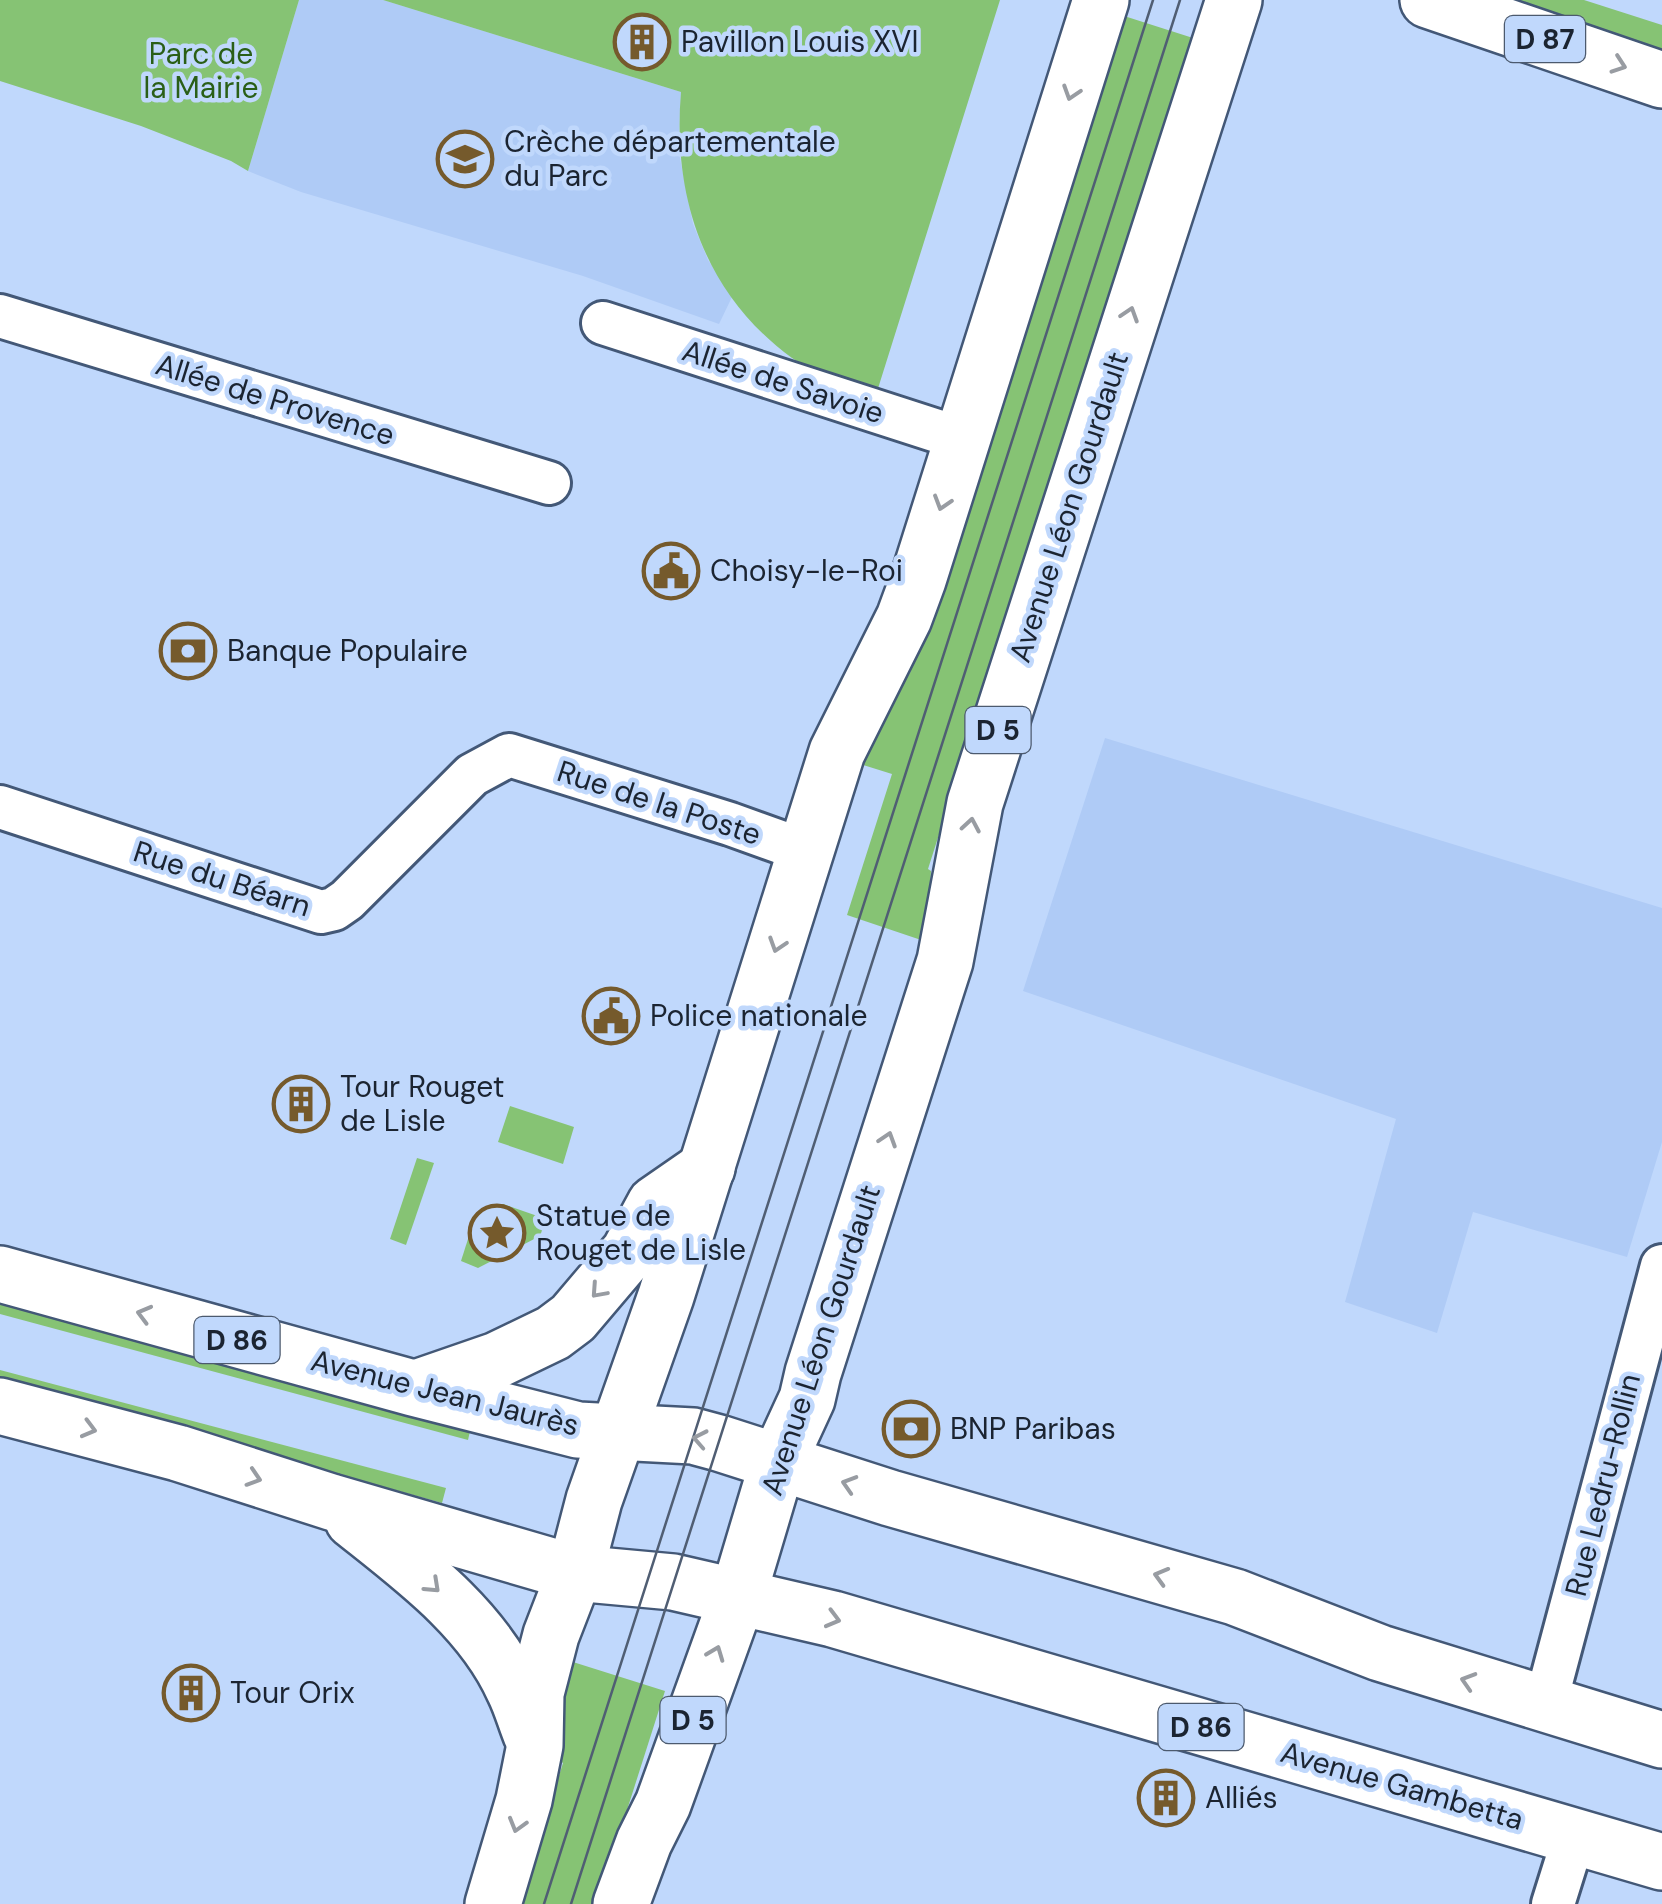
<svg xmlns="http://www.w3.org/2000/svg" width="1662" height="1904" font-family="'DM Sans',sans-serif">
<style>
.built{fill:#afcbf6}
.green{fill:#86c374}
.lines{fill:none;stroke-linecap:round;stroke-linejoin:round}
.street-casing{stroke:#435877;stroke-width:48}
.primary-casing{stroke:#435877;stroke-width:60}
.street{stroke:#fff;stroke-width:42}
.primary{stroke:#fff;stroke-width:55}
.tram{stroke:#505e73;stroke-width:2.5}
.oneway{stroke:#989ca2}
.labels{text-anchor:middle;stroke-width:9;stroke-linejoin:round;paint-order:stroke}
.shield{fill:#c0d8fc;stroke:#4c5a6e;stroke-width:2.5}
.shield-label{font-size:28px;font-weight:bold;fill:#1b2431}
.poi-label{font-size:30px;fill:#1b2431;stroke:#c0d8fc;text-anchor:start}
.park-label{font-size:30px;fill:#2a5f17;stroke:#c0d8fc}
.street-label{font-size:30px;fill:#1b2431;stroke:#c0d8fc}
</style>
<rect width="100%" height="100%" fill="#c0d8fc"/>
<g class="built">
<path d="M 299,0 L 383,0 L 681,92 L 678,148 L 693,224 L 708,260 L 732,297 L 719,324 L 583,276 L 301,192 L 248,171 Z"/>
<path d="M 1105,738 L 1662,908 L 1662,1142 L 1627,1257 L 1473,1212 L 1437,1333 L 1345,1302 L 1396,1119 L 1023,991 Z"/>
</g>
<g class="green">
<path d="M 0,0 L 299,0 L 248,171 L 231,161 L 141,126 L 0,81 Z"/>
<path d="M 383,0 L 1000,0 L 875,398 C 847,386 816,375 792,358 C 704,294 672,196 681,92 Z"/>
<path d="M 1506,0 L 1584,0 L 1662,25 L 1662,49 Z"/>
<path d="M 1121,15 L 1193,38 L 928,869 L 931,871 L 927,942 L 847,915 L 892,774 L 860,764 L 873,727 L 910,673 Z"/>
<path d="M 510,1106 L 574,1127 L 563,1164 L 498,1142 Z"/>
<path d="M 417,1158 L 434,1163 L 406,1245 L 390,1239 Z"/>
<path d="M 503,1204 L 546,1219 L 540,1236 L 478,1268 L 461,1261 L 475,1217 Z"/>
<path d="M 0,1299 L 471,1427 L 468,1440 L 0,1314 Z"/>
<path d="M 0,1370 L 446,1488 L 442,1503 L 0,1381 Z"/>
<path d="M 573,1662 L 665,1691 L 597,1904 L 518,1904 L 563,1763 L 559,1760 L 563,1692 Z"/>
</g>
<g class="lines">
<g class="street-casing">
<g id="street">
<path d="M 0,316 L 549,483"/>
<path d="M 603,323 L 962,439"/>
<path d="M 0,807 L 321,912 L 334,909 L 347,900 L 472,775 L 509,755 L 730,824 L 808,852"/>
<path d="M 1545,1705 L 1662,1266"/>
<path d="M 1553,1904 L 1574,1837"/>
</g>
</g>
<g class="primary-casing">
<g id="primary">
<path d="M 1428,0 L 1662,80"/>
<path d="M 0,1274 L 413,1388 L 578,1430 L 693,1436 L 719,1443 L 890,1498 L 1235,1597 L 1380,1653 L 1662,1740"/>
<path d="M 416,1388 L 497,1360 L 553,1333 L 573,1318 L 629,1252 L 655,1204 L 707,1168"/>
<path d="M 0,1406 L 178,1453 L 331,1502 L 575,1573 L 673,1582 L 833,1619 L 1662,1862"/>
<path d="M 353,1520 C 412,1567 482,1618 514,1690 C 521,1704 525,1719 531,1734"/>
<path d="M 493,1904 L 524,1800 L 535,1745 L 536,1693 L 551,1635 L 575,1573 L 594,1500 L 666,1296 L 837,752 L 904,618 L 918,580 L 1101,0"/>
<path d="M 621,1904 L 644,1842 L 663,1804 L 738,1596 L 778,1462 L 807,1399 L 813,1373 L 945,961 L 975,803 L 1234,0"/>
</g>
</g>
<use href="#street" class="street"/>
<use href="#primary" class="primary"/>
<g class="tram">
<path d="M 544,1904 L 1153,0"/>
<path d="M 571,1904 L 1180,0"/>
</g>
</g>
<defs><path id="oneway-chevron" d="M-2-3.5L2.5 0L-2 3.5" fill="none" stroke-width="1.6" stroke-linecap="round" stroke-linejoin="round" transform="scale(2.5)"/></defs>
<g class="oneway">
<use href="#oneway-chevron" transform="translate(1619 65) rotate(19)"/>
<use href="#oneway-chevron" transform="translate(1071 93) rotate(108)"/>
<use href="#oneway-chevron" transform="translate(1130 314) rotate(-72)"/>
<use href="#oneway-chevron" transform="translate(942 503) rotate(107)"/>
<use href="#oneway-chevron" transform="translate(971 825) rotate(-80)"/>
<use href="#oneway-chevron" transform="translate(777 945) rotate(108)"/>
<use href="#oneway-chevron" transform="translate(888 1139) rotate(-72)"/>
<use href="#oneway-chevron" transform="translate(598 1291) rotate(132)"/>
<use href="#oneway-chevron" transform="translate(144 1314) rotate(-165)"/>
<use href="#oneway-chevron" transform="translate(89 1429) rotate(15)"/>
<use href="#oneway-chevron" transform="translate(700 1439) rotate(-169)"/>
<use href="#oneway-chevron" transform="translate(254 1478) rotate(18)"/>
<use href="#oneway-chevron" transform="translate(849 1484) rotate(-163)"/>
<use href="#oneway-chevron" transform="translate(1161 1576) rotate(-164)"/>
<use href="#oneway-chevron" transform="translate(433 1586) rotate(43)"/>
<use href="#oneway-chevron" transform="translate(833 1619) rotate(15)"/>
<use href="#oneway-chevron" transform="translate(716 1653) rotate(-69)"/>
<use href="#oneway-chevron" transform="translate(1468 1681) rotate(-163)"/>
<use href="#oneway-chevron" transform="translate(517 1825) rotate(106)"/>
</g>
<defs>
<g id="building-ring" transform="scale(2.875)"><circle r="9.5" fill="#c0d8fc" stroke="#755a2c" stroke-width="1.5"/><path d="M-4-6H4V6H1V3H-1V6H-4ZM-2.5-4.3h1.7v1.8h-1.7ZM.8-4.3h1.7v1.8H.8ZM-2.5-1h1.7V.8h-1.7ZM.8-1h1.7V.8H.8Z" fill="#755a2c"/></g>
<g id="school-ring" transform="scale(2.875)"><circle r="9.5" fill="#c0d8fc" stroke="#755a2c" stroke-width="1.5"/><path d="M0-5L7-2L0 1L-7-2ZM-4 1L0 2.5L4 1V4Q0 6-4 4Z" fill="#755a2c"/></g>
<g id="civic-ring" transform="scale(2.875)"><circle r="9.5" fill="#c0d8fc" stroke="#755a2c" stroke-width="1.5"/><path d="M-.6-6.5H3V-4.5H.6V-3L4-1V1h2V6H-6V1h2V-1L-.6-3ZM-1.2 2.5V6h2.4V2.5Z" fill="#755a2c"/></g>
<g id="bank-ring" transform="scale(2.875)"><circle r="9.5" fill="#c0d8fc" stroke="#755a2c" stroke-width="1.5"/><path d="M-6-4H6V4H-6ZM0-2.3a2.3 2.3 0 1 0 0 4.6a2.3 2.3 0 1 0 0-4.6Z" fill="#755a2c"/></g>
<g id="sight-ring" transform="scale(2.875)"><circle r="9.5" fill="#c0d8fc" stroke="#755a2c" stroke-width="1.5"/><path d="M0-6L1.8-2.2L6-1.7L2.9 1.2L3.7 5.4L0 3.3L-3.7 5.4L-2.9 1.2L-6-1.7L-1.8-2.2Z" fill="#755a2c"/></g>
</defs>
<g fill-rule="evenodd">
<use href="#building-ring" x="642" y="42"/>
<use href="#school-ring" x="465" y="159"/>
<use href="#civic-ring" x="671" y="571"/>
<use href="#bank-ring" x="188" y="651"/>
<use href="#civic-ring" x="611" y="1016"/>
<use href="#building-ring" x="301" y="1104"/>
<use href="#sight-ring" x="497" y="1233"/>
<use href="#bank-ring" x="911" y="1429"/>
<use href="#building-ring" x="191" y="1693"/>
<use href="#building-ring" x="1166" y="1798"/>
</g>
<g class="labels">
<g class="shield">
<rect x="1505" y="16" width="80" height="46" rx="8"/>
<rect x="965.5" y="707" width="65" height="46" rx="8"/>
<rect x="194.5" y="1317" width="85" height="46" rx="8"/>
<rect x="660.5" y="1697" width="65" height="46" rx="8"/>
<rect x="1158.5" y="1704" width="85" height="46" rx="8"/>
</g>
<g class="shield-label">
<text x="1545" y="49">D 87</text>
<text x="998" y="740">D 5</text>
<text x="237" y="1350">D 86</text>
<text x="693" y="1730">D 5</text>
<text x="1201" y="1737">D 86</text>
</g>
<g class="poi-label">
<text x="681" y="52">Pavillon Louis XVI</text>
<text x="504" y="152">Crèche départementale<tspan x="504" dy="34">du Parc</tspan></text>
<text x="710" y="581">Choisy-le-Roi</text>
<text x="227" y="661">Banque Populaire</text>
<text x="650" y="1026">Police nationale</text>
<text x="340" y="1097">Tour Rouget<tspan x="340" dy="34">de Lisle</tspan></text>
<text x="536" y="1226">Statue de<tspan x="536" dy="34">Rouget de Lisle</tspan></text>
<text x="950" y="1439">BNP Paribas</text>
<text x="230" y="1703">Tour Orix</text>
<text x="1205" y="1808">Alliés</text>
</g>
<g class="park-label">
<text x="201" y="64">Parc de<tspan x="201" dy="34">la Mairie</tspan></text>
</g>
<g class="street-label">
<text transform="translate(783 382) rotate(18)" y="10">Allée de Savoie</text>
<text transform="translate(275 400) rotate(17)" y="10">Allée de Provence</text>
<text transform="translate(1069 507) rotate(-72)" y="10">Avenue Léon Gourdault</text>
<text transform="translate(659 803) rotate(18)" y="10">Rue de la Poste</text>
<text transform="translate(222 879) rotate(18)" y="10">Rue du Béarn</text>
<text transform="translate(821 1340) rotate(-72)" y="10">Avenue Léon Gourdault</text>
<text transform="translate(445 1393) rotate(14)" y="10">Avenue Jean Jaurès</text>
<text transform="translate(1603 1485) rotate(-76)" y="10">Rue Ledru-Rollin</text>
<text transform="translate(1402 1786) rotate(16)" y="10">Avenue Gambetta</text>
</g>
</g>
</svg>
